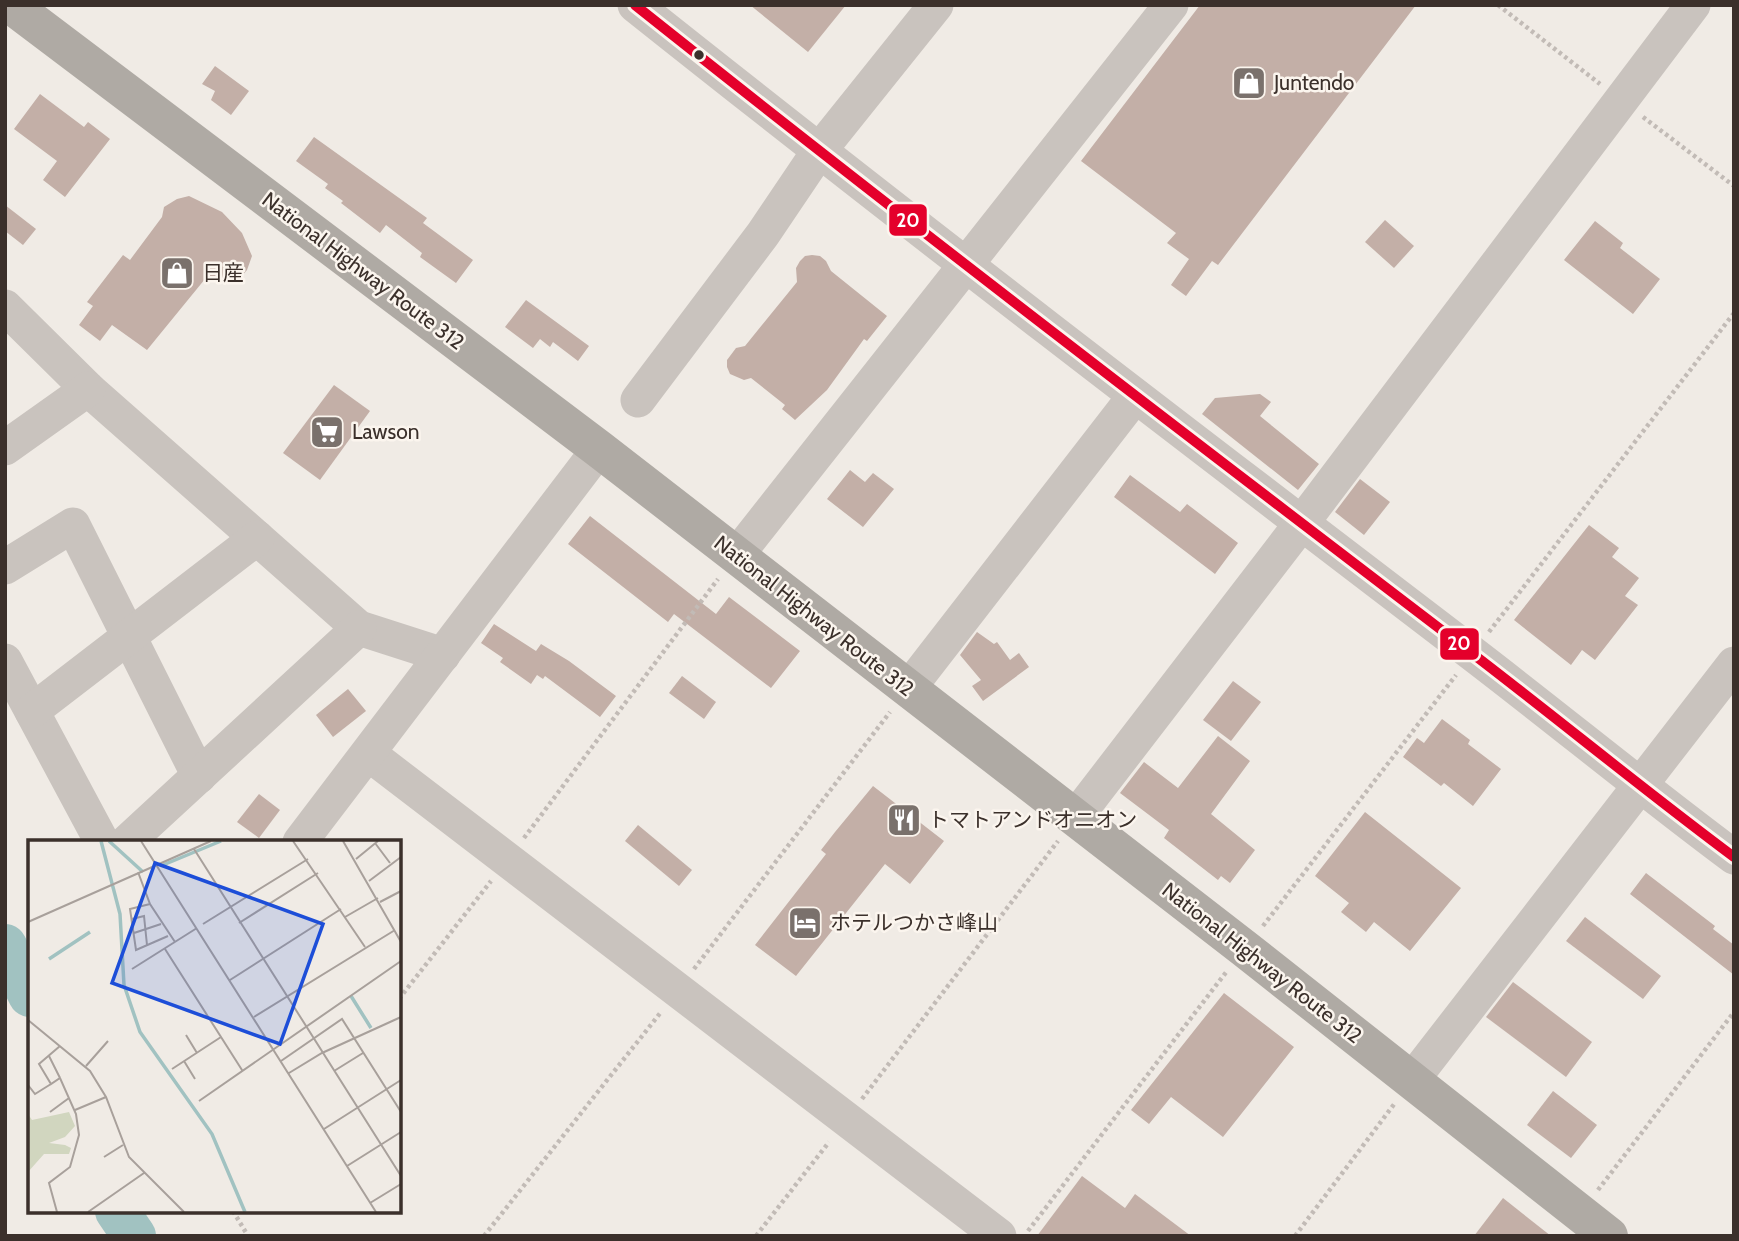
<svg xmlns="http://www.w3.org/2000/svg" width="1739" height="1241" font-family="Cabin,'Noto Sans JP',sans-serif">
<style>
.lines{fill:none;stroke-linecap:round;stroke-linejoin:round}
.river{stroke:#a1c2c1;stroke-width:44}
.building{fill:#c3afa7}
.path{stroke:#c2bbb6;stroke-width:4.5;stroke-dasharray:3.5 3.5;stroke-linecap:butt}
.minor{stroke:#c9c3be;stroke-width:35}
.highway{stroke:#afaaa4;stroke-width:38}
.bus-1-casing{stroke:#fbf5ee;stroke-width:16}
.bus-1{stroke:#e4002b;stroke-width:10}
.bus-dot{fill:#3b302b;stroke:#fbf5ee;stroke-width:2.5}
.labels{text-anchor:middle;stroke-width:5;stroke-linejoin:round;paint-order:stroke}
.poi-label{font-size:21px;fill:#3b302b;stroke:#fbf5ee;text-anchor:start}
.street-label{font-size:21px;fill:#3b302b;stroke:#fbf5ee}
.inset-river{fill:none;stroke:#a1c2c1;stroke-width:3.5}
.inset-road{fill:none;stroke:#a8a09b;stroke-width:2}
.view{fill:#1d4ed8;fill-opacity:0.15;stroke:#1d4ed8;stroke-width:3.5}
.inset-edge{fill:none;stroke:#3b302b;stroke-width:3.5}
.line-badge{stroke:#fbf5ee;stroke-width:2.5}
.badge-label{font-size:19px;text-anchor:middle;font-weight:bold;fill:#fff}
</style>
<rect width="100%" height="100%" fill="#f0ebe5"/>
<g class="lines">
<g class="river">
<path d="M 5,946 L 30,995"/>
<path d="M 117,1211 L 134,1236"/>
</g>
</g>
<g class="building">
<path d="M 750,5 L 846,5 L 808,52 Z"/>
<path d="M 1200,5 L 1416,5 L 1218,265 L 1212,261 L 1186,296 L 1171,285 L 1189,259 L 1167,243 L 1176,233 L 1081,161 Z"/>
<path d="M 215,66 L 249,91 L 231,115 L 211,100 L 215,91 L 202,84 Z"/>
<path d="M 40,94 L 84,127 L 88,122 L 110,139 L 65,197 L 43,180 L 57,161 L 14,129 Z"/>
<path d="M 314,137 L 427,218 L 423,223 L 473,260 L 456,283 L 420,257 L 422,253 L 386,225 L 380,233 L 341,203 L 343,201 L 325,188 L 328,184 L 296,161 Z"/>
<path d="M 189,196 L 222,212 L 242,233 L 252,256 L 247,270 L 239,279 L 226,283 L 205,279 L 147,350 L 112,325 L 100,341 L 79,325 L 93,306 L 87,302 L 123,255 L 130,260 L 162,217 L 164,207 L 177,199 Z"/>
<path d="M 5,205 L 36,229 L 23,245 L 5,231 Z"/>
<path d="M 1385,220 L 1414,246 L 1394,268 L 1365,242 Z"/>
<path d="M 1595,221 L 1623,243 L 1620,248 L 1660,279 L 1633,314 L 1564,260 Z"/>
<path d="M 812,255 L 820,256 L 826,261 L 831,271 L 887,316 L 867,341 L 864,339 L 827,390 L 795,420 L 782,409 L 785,405 L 751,378 L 744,380 L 730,374 L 727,367 L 727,360 L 736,348 L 745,346 L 797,282 L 796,268 L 800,261 L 805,256 Z"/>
<path d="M 526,300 L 589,346 L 578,361 L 553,342 L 550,347 L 540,339 L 533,348 L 505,327 Z"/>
<path d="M 334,385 L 370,411 L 320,480 L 283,453 Z"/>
<path d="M 1260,394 L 1271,402 L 1260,416 L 1319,464 L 1298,490 L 1202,414 L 1215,398 Z"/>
<path d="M 850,470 L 865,482 L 873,473 L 894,489 L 863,527 L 827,499 Z"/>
<path d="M 1130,475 L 1180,512 L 1187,504 L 1238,543 L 1215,574 L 1114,497 Z"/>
<path d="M 1360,479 L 1390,502 L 1364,535 L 1335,512 Z"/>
<path d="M 590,516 L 716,614 L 729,597 L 800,651 L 771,688 L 674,614 L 668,622 L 568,544 Z"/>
<path d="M 1589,525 L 1619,548 L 1612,557 L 1639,578 L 1625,596 L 1638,605 L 1595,660 L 1582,650 L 1571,665 L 1514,620 Z"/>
<path d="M 494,624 L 536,651 L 541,644 L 569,661 L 616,696 L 600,717 L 545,676 L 543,679 L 537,675 L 531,684 L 500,662 L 503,658 L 481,643 Z"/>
<path d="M 977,632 L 994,644 L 997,642 L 1010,660 L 1019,653 L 1029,667 L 983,701 L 972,686 L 981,680 L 960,655 Z"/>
<path d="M 682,676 L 716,702 L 704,719 L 669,693 Z"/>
<path d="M 1233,681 L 1261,702 L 1231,741 L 1203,720 Z"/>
<path d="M 348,689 L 366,711 L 333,737 L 316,715 Z"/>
<path d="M 1442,719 L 1470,740 L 1468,744 L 1501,769 L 1473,806 L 1444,783 L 1441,786 L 1403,757 L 1417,738 L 1424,743 Z"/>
<path d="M 1218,736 L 1250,761 L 1211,814 L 1255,850 L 1230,883 L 1221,876 L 1218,880 L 1164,838 L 1169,830 L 1120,793 L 1144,762 L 1178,788 Z"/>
<path d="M 873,786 L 944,841 L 910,884 L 885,864 L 796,976 L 755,945 L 826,854 L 821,850 L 835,832 Z"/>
<path d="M 259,794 L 280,810 L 259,838 L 237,822 Z"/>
<path d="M 1365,812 L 1461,888 L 1410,951 L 1374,922 L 1366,932 L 1341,912 L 1349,903 L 1315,876 Z"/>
<path d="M 638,825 L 692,870 L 679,886 L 625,841 Z"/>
<path d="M 1646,873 L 1715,926 L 1713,929 L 1734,945 L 1734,975 L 1630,894 Z"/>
<path d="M 1585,917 L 1661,976 L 1643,999 L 1566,941 Z"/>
<path d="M 1513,982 L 1592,1042 L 1566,1077 L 1486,1017 Z"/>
<path d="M 1224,993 L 1294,1047 L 1223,1137 L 1171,1097 L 1149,1124 L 1131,1110 Z"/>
<path d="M 1553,1091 L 1597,1125 L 1571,1158 L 1527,1125 Z"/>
<path d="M 1082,1176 L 1125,1208 L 1135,1194 L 1191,1236 L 1037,1236 Z"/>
<path d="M 1503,1198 L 1551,1236 L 1474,1236 Z"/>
</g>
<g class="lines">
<g class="path">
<path d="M 1498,5 L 1600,84"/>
<path d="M 1643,117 L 1734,186"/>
<path d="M 1489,632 L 1734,313"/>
<path d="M 524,838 L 718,579"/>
<path d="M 1263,926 L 1456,675"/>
<path d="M 694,969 L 890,712"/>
<path d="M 399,999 L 491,881"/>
<path d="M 862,1099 L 1058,841"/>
<path d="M 1598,1190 L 1734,1012"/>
<path d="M 233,1211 L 248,1236"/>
<path d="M 1028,1231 L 1227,971"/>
<path d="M 484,1236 L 661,1012"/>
<path d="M 756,1236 L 829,1142"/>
<path d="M 1295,1236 L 1395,1103"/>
</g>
<g class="minor">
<path d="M 635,5 C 910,224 1190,438 1469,651 C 1558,719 1644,790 1734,857"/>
<path d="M 5,307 L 88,389 L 359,628 L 443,655"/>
<path d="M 638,400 L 763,234 L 819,151 L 936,5"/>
<path d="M 5,448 L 88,389"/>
<path d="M 736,556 L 1171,5"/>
<path d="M 5,567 L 73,525 L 199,776"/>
<path d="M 5,661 L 102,842"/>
<path d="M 908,689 L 1135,396"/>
<path d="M 32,711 L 257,538"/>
<path d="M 369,754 L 999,1236"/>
<path d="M 1075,818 L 1301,524 L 1693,5"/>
<path d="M 127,842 L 359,628"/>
<path d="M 300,842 L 599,449"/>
<path d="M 1412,1080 L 1734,664"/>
</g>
<path class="highway" d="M 11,5 L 599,449 L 1245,949 L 1609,1236"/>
<g class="bus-1-casing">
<path id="bus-1" d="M 635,5 C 910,224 1190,438 1469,651 C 1558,719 1644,790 1734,857"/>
</g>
<use href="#bus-1" class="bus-1"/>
</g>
<defs>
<g id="shop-square" transform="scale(1.75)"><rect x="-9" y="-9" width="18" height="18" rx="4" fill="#7a716c" stroke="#fbf5ee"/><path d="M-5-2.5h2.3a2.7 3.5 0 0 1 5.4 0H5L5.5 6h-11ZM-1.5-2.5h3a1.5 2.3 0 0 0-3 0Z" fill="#fff"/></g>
<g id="supermarket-square" transform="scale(1.75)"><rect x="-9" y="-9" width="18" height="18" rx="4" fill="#7a716c" stroke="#fbf5ee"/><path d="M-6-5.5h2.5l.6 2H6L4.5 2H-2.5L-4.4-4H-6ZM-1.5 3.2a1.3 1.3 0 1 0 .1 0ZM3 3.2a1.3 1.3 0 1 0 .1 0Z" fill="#fff"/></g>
<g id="restaurant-square" transform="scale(1.75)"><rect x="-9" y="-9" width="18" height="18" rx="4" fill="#7a716c" stroke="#fbf5ee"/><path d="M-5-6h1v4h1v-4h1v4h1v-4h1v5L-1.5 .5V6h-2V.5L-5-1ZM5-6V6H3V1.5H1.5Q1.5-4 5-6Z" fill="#fff"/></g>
<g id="hotel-square" transform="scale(1.75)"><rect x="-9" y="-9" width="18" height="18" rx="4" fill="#7a716c" stroke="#fbf5ee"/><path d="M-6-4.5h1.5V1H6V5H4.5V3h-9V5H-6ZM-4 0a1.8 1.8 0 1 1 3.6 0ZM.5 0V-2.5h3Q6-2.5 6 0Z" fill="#fff"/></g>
</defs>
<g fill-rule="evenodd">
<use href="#shop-square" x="1249" y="83"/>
<use href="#shop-square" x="177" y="273"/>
<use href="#supermarket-square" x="327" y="432"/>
<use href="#restaurant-square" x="904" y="820"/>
<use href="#hotel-square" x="805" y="923"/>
</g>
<circle class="bus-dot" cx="699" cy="55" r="6"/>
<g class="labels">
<g class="poi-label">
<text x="1274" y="90">Juntendo</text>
<text x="202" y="280">日産</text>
<text x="352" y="439">Lawson</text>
<text x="928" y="827">トマトアンドオニオン</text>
<text x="830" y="930">ホテルつかさ峰山</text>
</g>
<g class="street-label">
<text transform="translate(363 271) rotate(37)" y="7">National Highway Route 312</text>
<text transform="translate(814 616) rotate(38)" y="7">National Highway Route 312</text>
<text transform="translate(1262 963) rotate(38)" y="7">National Highway Route 312</text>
</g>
</g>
<g transform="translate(28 840)">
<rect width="373" height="373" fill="#f0ebe5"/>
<path d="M 41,272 L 47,286 L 37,297 L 21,303 L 37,305 L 43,308 L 41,314 L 16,314 L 0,332 L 0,274 L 4,280 Z" fill="#d1d6bf"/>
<path class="inset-river" d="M 73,1 L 92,74 L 96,145 L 112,192 L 184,294 L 217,372M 81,1 L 115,32M 135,25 L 193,1M 21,119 L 62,92M 323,156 L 343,188"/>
<path class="inset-road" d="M 113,1 L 348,372M 265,1 L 337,107M 315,1 L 373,102M 347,3 L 362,23M 166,9 L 373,336M 328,19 L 350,1M 110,32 L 122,64 L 147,102M 341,41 L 373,17M 352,62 L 373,51M 122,64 L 102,69 L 108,110 L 140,96M 317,77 L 350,58M 104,79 L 116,76 L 119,105M 0,82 L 183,1M 211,83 L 290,33M 175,84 L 280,19M 106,93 L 133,84M 137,109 L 214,230M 104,129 L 169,88M 202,140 L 313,69M 226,177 L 367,90M 0,180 L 62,231 L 78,257 L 101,317 L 156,372M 158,195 L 169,213M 21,216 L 32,238M 156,221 L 167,239M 253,221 L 314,179 L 373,272M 58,226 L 80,201M 144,229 L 193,197M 306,231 L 335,213M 261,233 L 294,213 L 373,177M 0,245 L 7,254 L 23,244M 171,261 L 373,121M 47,270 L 78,257M 22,272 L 41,258M 296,289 L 373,240M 76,317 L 95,305M 319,326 L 373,292M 342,363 L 373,344M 29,372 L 21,343 L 42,327 L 51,295 L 48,274 L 32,238 L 23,244 L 11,224 L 32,206M 60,372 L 116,333"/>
<path class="view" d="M 127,23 L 295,84 L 252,204 L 84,143 Z"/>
<rect width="373" height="373" class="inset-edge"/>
</g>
<g class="line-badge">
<rect x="888" y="203" width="40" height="34" rx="7" fill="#e4002b"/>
<rect x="1439" y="627" width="41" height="34" rx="7" fill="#e4002b"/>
</g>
<g class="badge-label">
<text x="908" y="227">20</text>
<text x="1459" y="650">20</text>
</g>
<rect width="1739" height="1241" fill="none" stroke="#3b302b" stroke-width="14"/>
</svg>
